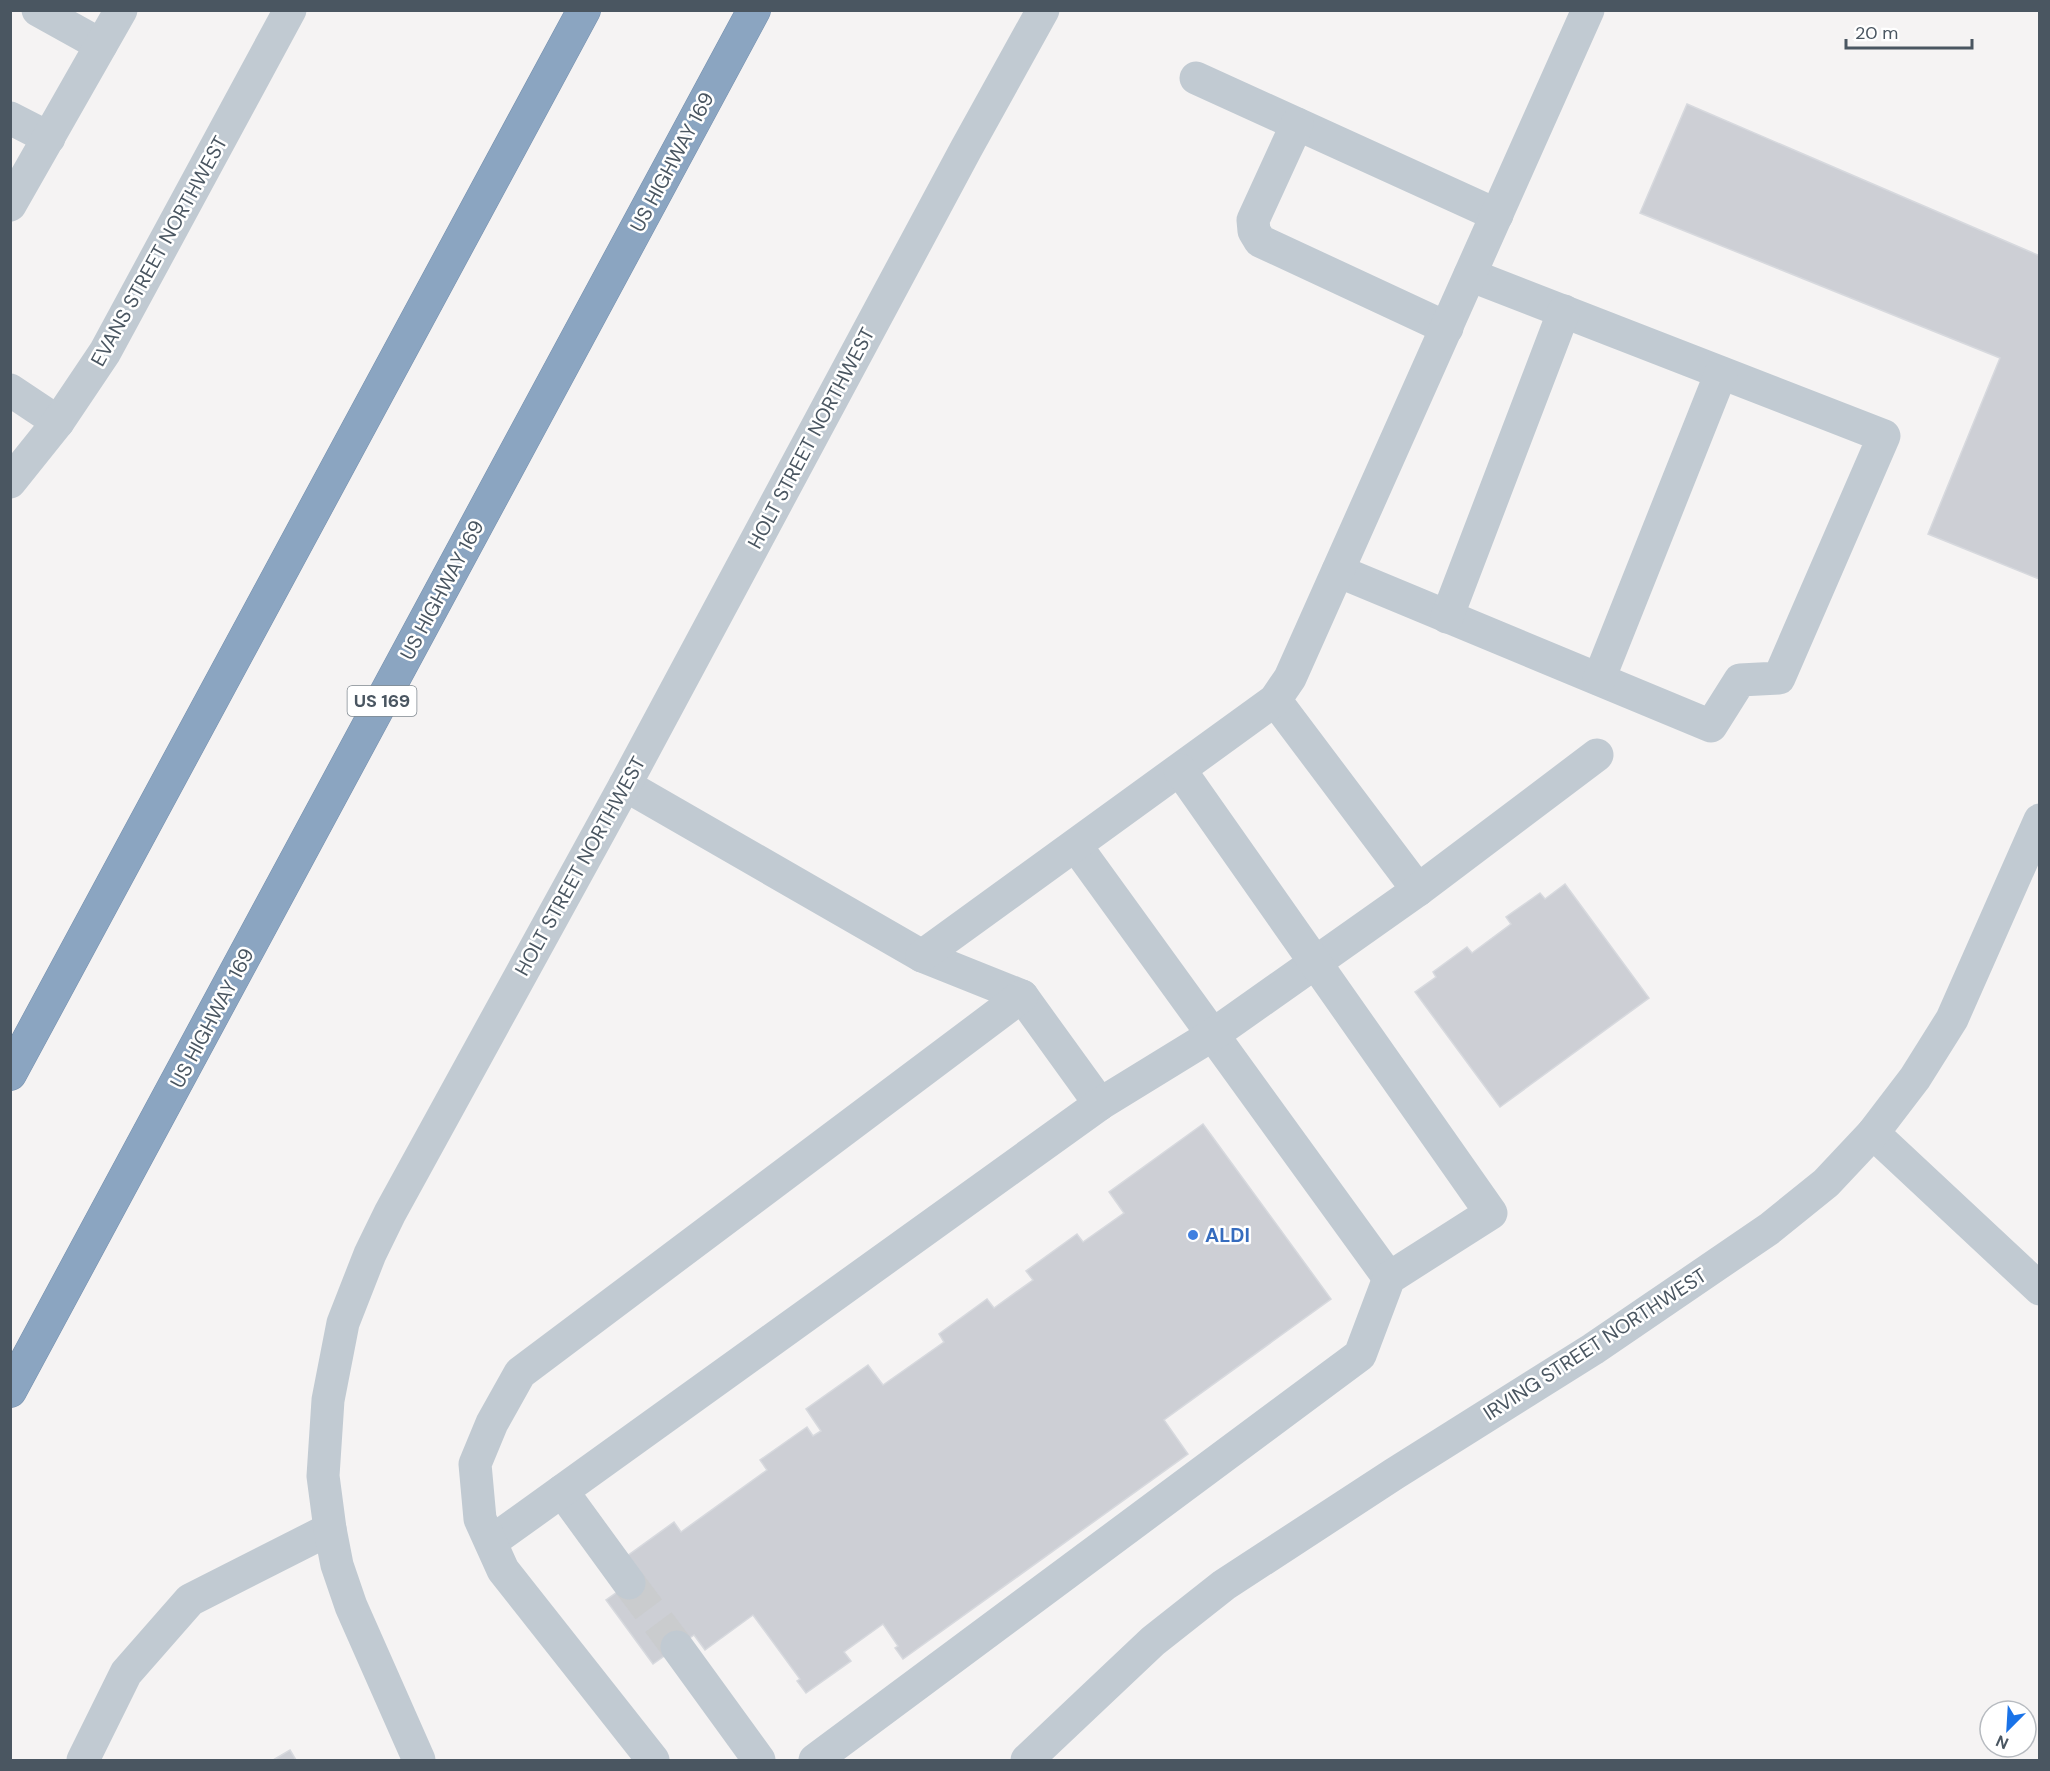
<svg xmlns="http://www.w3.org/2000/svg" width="2050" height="1771" font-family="'DM Sans',sans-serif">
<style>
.building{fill:#cdcfd5;stroke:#d7d9de;stroke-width:1.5}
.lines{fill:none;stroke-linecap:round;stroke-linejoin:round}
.minor-tunnel{stroke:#caccce;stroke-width:33;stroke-dasharray:33 16;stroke-linecap:butt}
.highway-casing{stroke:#7690ad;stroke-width:34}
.minor{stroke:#c1cad2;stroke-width:33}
.highway{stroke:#8ba5c1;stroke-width:33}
.shop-dot{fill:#3f7fe0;stroke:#fff;stroke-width:2}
.labels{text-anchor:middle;stroke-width:5;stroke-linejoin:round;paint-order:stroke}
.shield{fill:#fff;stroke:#808990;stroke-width:1.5}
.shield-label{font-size:18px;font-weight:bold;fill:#4a5661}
.street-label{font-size:20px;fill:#4a5661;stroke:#fff}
.shop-label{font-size:20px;font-weight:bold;fill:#366cbe;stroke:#fff;text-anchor:start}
</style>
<rect width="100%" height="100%" fill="#f5f3f3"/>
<g class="building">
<path d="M 1687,104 L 2040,256 L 2039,579 L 1928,534 L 2000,358 L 1640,213 Z"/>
<path d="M 1565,884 L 1649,998 L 1500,1107 L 1415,992 L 1436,977 L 1433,972 L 1467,947 L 1472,953 L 1511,924 L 1506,917 L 1540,893 L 1545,899 Z"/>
<path d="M 1203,1124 L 1331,1299 L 1164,1420 L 1188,1454 L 903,1659 L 895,1648 L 898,1646 L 883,1624 L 844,1652 L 851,1661 L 806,1693 L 797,1681 L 800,1679 L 753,1615 L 705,1650 L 694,1635 L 653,1664 L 606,1600 L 637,1578 L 623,1559 L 674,1522 L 681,1532 L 767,1470 L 760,1460 L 807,1427 L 813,1436 L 821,1431 L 806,1409 L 868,1365 L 883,1385 L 944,1342 L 939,1334 L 987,1299 L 994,1308 L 1033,1280 L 1026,1271 L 1077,1234 L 1083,1242 L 1124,1213 L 1109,1192 Z"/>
<path d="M 290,1750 L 296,1760 L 273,1760 Z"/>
</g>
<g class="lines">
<path class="minor-tunnel" d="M 629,1583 L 677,1647"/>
<g class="highway-casing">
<g id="highway">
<path d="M 10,1074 L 584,10"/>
<path d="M 10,1391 L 754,10"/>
</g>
</g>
<g class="minor">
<path d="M 38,10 L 101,45"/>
<path d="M 1196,78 L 1497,215"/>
<path d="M 10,118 L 49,138"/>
<path d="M 1297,124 L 1253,220 L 1254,231 L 1260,241 L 1447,328"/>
<path d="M 10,205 L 121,10"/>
<path d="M 10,390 L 58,422"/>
<path d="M 10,482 L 58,422 L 105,352 L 290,10"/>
<path d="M 1338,571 L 1711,726 L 1740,680 L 1779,678 L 1884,436 L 1470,275"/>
<path d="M 1447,617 L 1564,311"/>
<path d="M 1599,679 L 1721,373"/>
<path d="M 1275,700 L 1418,890"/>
<path d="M 625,785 L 922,956 L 1022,996 L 1100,1104"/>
<path d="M 1076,846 L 1389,1278"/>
<path d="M 922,956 L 1275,700 L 1290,678 L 1588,10"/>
<path d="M 1873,1133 L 2040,1289"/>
<path d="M 562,1491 L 629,1583"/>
<path d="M 491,1542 L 1100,1104 L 1214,1034 L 1418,890 L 1597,755"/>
<path d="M 677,1647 L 759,1760"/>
<path d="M 83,1760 L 126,1673 L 190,1600 L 330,1529"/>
<path d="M 419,1760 L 351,1606 L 337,1565 L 330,1529 L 323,1476 L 328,1400 L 343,1323 L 370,1254 L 390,1213 L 625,785 L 966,149 L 1043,10"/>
<path d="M 653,1760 L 503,1570 L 480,1519 L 475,1464 L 492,1423 L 520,1373 L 1022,996"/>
<path d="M 815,1760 L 1360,1355 L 1389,1278 L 1491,1213 L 1180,770"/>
<path d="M 1027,1760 L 1153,1641 L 1224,1585 L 1394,1474 L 1593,1349 L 1769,1229 L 1826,1183 L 1873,1133 L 1915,1078 L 1952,1019 L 2040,820"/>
</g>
<use href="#highway" class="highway"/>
</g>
<circle class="shop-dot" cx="1193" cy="1235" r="6"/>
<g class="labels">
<rect class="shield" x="347.5" y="686" width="69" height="30" rx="4.5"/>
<g class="shield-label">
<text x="382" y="707">US 169</text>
</g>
<g class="street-label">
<text transform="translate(672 162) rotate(-62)" y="7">US HIGHWAY 169</text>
<text transform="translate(159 251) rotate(-61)" y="7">EVANS STREET NORTHWEST</text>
<text transform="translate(811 438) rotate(-62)" y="7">HOLT STREET NORTHWEST</text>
<text transform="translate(442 590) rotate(-62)" y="7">US HIGHWAY 169</text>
<text transform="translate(580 866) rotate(-61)" y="7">HOLT STREET NORTHWEST</text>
<text transform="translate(212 1018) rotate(-62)" y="7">US HIGHWAY 169</text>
<text transform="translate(1595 1344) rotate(-33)" y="7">IRVING STREET NORTHWEST</text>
</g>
<g class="shop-label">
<text x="1205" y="1242">ALDI</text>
</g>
</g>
<rect width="2050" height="1771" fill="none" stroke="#4a5661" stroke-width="24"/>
<g transform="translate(2008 1729) rotate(204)"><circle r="28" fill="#ffffff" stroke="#b7bbc0" stroke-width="1.5"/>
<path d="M0-4.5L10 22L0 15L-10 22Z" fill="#1a73e8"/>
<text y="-9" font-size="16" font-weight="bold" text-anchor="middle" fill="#4a5661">N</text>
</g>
<path d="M1846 39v9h126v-9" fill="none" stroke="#4a5661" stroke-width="3"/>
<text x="1855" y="39" font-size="18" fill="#4a5661" stroke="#ffffff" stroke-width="4.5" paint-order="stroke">20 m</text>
</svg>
